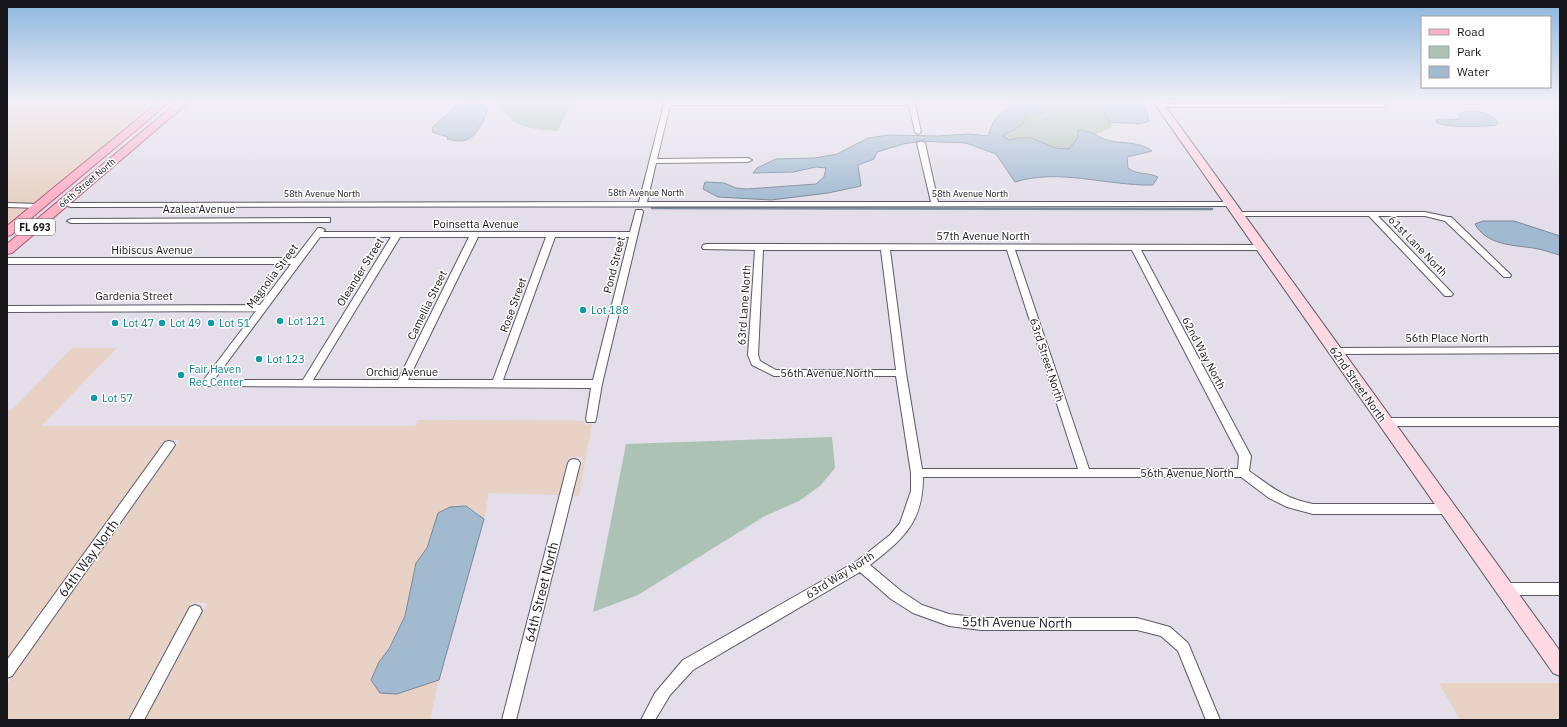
<svg xmlns="http://www.w3.org/2000/svg" width="1567" height="727" font-family="'IBM Plex Sans',sans-serif">
<style>
.commercial{fill:#e7d2c5}
.green{fill:#acc2b4}
.water{fill:#a2bad0;stroke:#788999}
.lines{fill:none;stroke-linecap:round;stroke-linejoin:round}
.stream{stroke:#788999;stroke-width:2.5}
.street-casing{stroke:#5d5963;stroke-width:2}
.secondary-casing{stroke:#5d5963;stroke-width:2}
.primary-casing{stroke:#ac5872;stroke-width:2}
.street{fill:#fff;fill-rule:evenodd}
.secondary{fill:#fed8e3;fill-rule:evenodd}
.primary{fill:#feb0c7;fill-rule:evenodd}
.culture-dot{fill:#0f9aa8;stroke:#fff;stroke-width:1.5}
.labels{text-anchor:middle;stroke-width:3;stroke-linejoin:round;paint-order:stroke}
.far-street-label{font-size:9px;fill:#17161a;stroke:#fff}
.shield{fill:#fff;stroke:#5d5c5f;stroke-width:1}
.shield-label{font-size:10px;font-weight:bold;fill:#17161a}
.street-label{font-size:11px;fill:#17161a;stroke:#fff}
.culture-label{font-size:11px;fill:#0d838f;stroke:#fff;text-anchor:start}
.near-street-label{font-size:13px;fill:#17161a;stroke:#fff}
</style>
<rect width="100%" height="100%" fill="#e3deea"/>
<g class="commercial">
<path d="M 10,100 L 161,100 L 35,203 L 7,202 L 7,102 Z"/>
<path d="M 7,208 L 27,209 L 7,225 Z"/>
<path d="M 72,348 L 117,348 L 41,426 L 415,426 L 418,420 L 584,421 L 584,425 L 592,424 L 579,496 L 573,495 L 583,457 L 569,457 L 559,495 L 489,493 L 484,519 L 474,510 L 431,536 L 427,548 L 416,563 L 405,616 L 389,649 L 379,662 L 397,694 L 439,680 L 430,720 L 145,720 L 208,603 L 191,603 L 127,720 L 7,720 L 7,684 L 180,440 L 166,440 L 7,659 L 7,412 L 13,409 Z"/>
<path d="M 1439,683 L 1560,683 L 1560,720 L 1460,720 Z"/>
</g>
<g class="green">
<path d="M 500,100 L 572,100 L 558,131 C 542,130 521,129 508,117 C 504,113 502,106 500,100 Z"/>
<path d="M 1014,100 L 1096,100 L 1109,122 L 1112,123 L 1111,128 L 1095,135 L 1086,130 L 1078,137 L 1069,149 L 1055,148 L 1031,138 L 1010,140 L 1001,136 L 1022,125 L 1028,114 L 1023,105 L 1013,107 Z"/>
<path d="M 832,437 L 835,468 L 820,486 L 799,501 L 765,516 L 638,595 L 593,612 L 626,444 Z"/>
</g>
<g class="water">
<path d="M 1096,100 L 1137,100 L 1147,113 L 1149,121 L 1140,124 L 1109,122 Z"/>
<path d="M 467,104 L 485,105 L 488,109 C 484,119 478,136 466,140 C 461,142 453,140 447,139 L 448,137 L 432,132 L 433,127 L 454,108 Z"/>
<path d="M 1023,105 L 1037,105 L 1046,108 L 1046,112 L 1028,114 L 1022,125 L 1002,136 L 1010,140 L 1018,138 L 1031,138 L 1055,148 L 1069,149 L 1078,137 L 1078,130 C 1088,130 1095,135 1104,139 C 1120,145 1138,140 1152,151 L 1127,157 L 1128,168 C 1136,175 1148,172 1158,177 L 1153,185 C 1107,186 1059,168 1015,182 L 996,154 L 966,143 L 916,141 L 916,142 L 903,144 L 877,152 L 874,159 L 858,165 L 861,186 L 828,193 L 771,200 L 718,197 L 703,189 L 705,182 L 724,183 L 736,188 L 747,189 L 816,184 L 824,177 L 826,168 L 816,167 L 793,172 L 753,173 L 757,168 L 776,159 L 815,158 L 837,154 L 868,138 L 889,135 L 937,136 L 969,134 L 988,136 C 995,113 1001,110 1023,105 Z"/>
<path d="M 1467,111 C 1478,111 1491,113 1498,122 L 1496,125 C 1486,127 1443,128 1436,122 L 1436,120 L 1459,119 L 1460,114 Z"/>
<path d="M 1483,221 L 1514,221 L 1560,236 L 1560,255 C 1551,253 1542,249 1533,248 C 1513,245 1486,245 1475,224 Z"/>
<path d="M 466,506 L 484,519 L 439,680 L 397,694 L 380,693 L 371,680 L 379,662 L 389,649 L 405,616 L 416,563 L 427,548 L 438,513 L 450,507 Z"/>
</g>
<g class="lines">
<path class="stream" d="M 652,208 L 1212,209"/>
<g class="street-casing">
<g id="street">
<path d="M 665,100 L 914,100 L 921,132 L 918,134 L 915,132 L 909,105 L 670,105 L 657,159 L 748,158 L 752,160 L 748,162 L 656,163 L 647,202 L 931,202 L 917,143 L 921,141 L 925,143 L 938,202 L 1229,202 L 1233,204 L 1229,206 L 71,207 L 59,203 L 63,201 L 71,203 L 639,202 Z"/>
<path d="M 1161,104 L 1383,103 L 1386,105 L 1383,107 L 1159,107 L 1158,106 Z"/>
<path d="M 7,203 L 39,204 L 43,206 L 39,208 L 7,207 Z"/>
<path d="M 636,210 L 642,210 L 643,212 L 602,384 L 596,419 L 595,422 L 587,422 L 586,419 L 591,388 L 202,386 L 201,384 L 202,382 L 256,311 L 7,312 L 7,306 L 260,305 L 291,264 L 7,264 L 7,258 L 295,258 L 318,228 L 321,228 L 325,230 L 323,232 L 630,232 ZM 320,237 L 391,237 L 303,380 L 214,380 ZM 400,237 L 469,237 L 398,380 L 313,380 ZM 478,237 L 546,237 L 493,380 L 408,380 ZM 555,237 L 629,237 L 593,380 L 503,380 Z"/>
<path d="M 1233,212 L 1425,212 L 1448,217 L 1451,217 L 1511,275 L 1510,277 L 1504,277 L 1445,221 L 1425,216 L 1378,216 L 1451,292 L 1453,294 L 1451,296 L 1445,296 L 1369,216 L 1236,216 L 1232,214 Z"/>
<path d="M 327,218 L 330,218 L 330,222 L 71,223 L 67,221 L 71,219 Z"/>
<path d="M 706,244 L 1264,245 L 1265,247 L 1264,249 L 1261,250 L 1141,250 L 1251,456 L 1249,471 C 1273,488 1284,498 1313,504 L 1447,504 L 1451,506 L 1453,509 L 1451,512 L 1447,514 L 1313,514 L 1287,507 L 1269,498 L 1241,477 L 923,477 C 923,523 903,539 870,565 L 901,591 L 922,605 L 949,614 L 981,618 L 1137,618 L 1170,627 L 1188,643 L 1220,720 L 1206,720 L 1178,651 L 1161,636 L 1137,630 L 981,630 L 949,626 L 913,613 L 891,599 L 860,572 L 693,670 L 670,695 L 655,720 L 641,720 L 655,693 L 683,660 L 857,561 L 890,535 L 900,523 L 911,491 L 911,473 L 896,376 L 774,376 L 752,365 L 748,355 L 755,250 L 703,249 L 702,247 L 703,245 ZM 763,250 L 881,250 L 896,370 L 776,370 L 760,361 L 758,355 ZM 890,250 L 1007,250 L 1078,469 L 922,469 L 906,373 ZM 1015,250 L 1132,250 L 1239,456 L 1238,469 L 1089,469 Z"/>
<path d="M 1560,347 L 1560,353 L 1335,354 L 1330,351 L 1335,348 Z"/>
<path d="M 1386,418 L 1560,418 L 1560,426 L 1386,426 L 1382,425 L 1381,422 L 1382,419 Z"/>
<path d="M 169,441 L 173,442 L 175,445 L 173,448 L 12,676 L 7,678 L 7,660 L 165,442 Z"/>
<path d="M 574,459 L 578,460 L 580,463 L 516,720 L 502,720 L 568,463 L 570,460 Z"/>
<path d="M 1503,583 L 1560,583 L 1560,595 L 1503,595 L 1498,593 L 1497,589 L 1498,585 Z"/>
<path d="M 195,605 L 200,607 L 202,611 L 144,720 L 129,720 L 190,607 Z"/>
</g>
</g>
<g class="secondary-casing">
<path id="secondary" d="M 1152,100 L 1161,100 L 1560,651 L 1560,676 L 1553,673 Z"/>
</g>
<g class="primary-casing">
<g id="primary">
<path d="M 161,100 L 172,100 L 11,235 L 7,236 L 7,226 Z"/>
<path d="M 180,100 L 191,100 L 12,253 L 7,254 L 7,244 Z"/>
</g>
</g>
<use href="#street" class="street"/>
<use href="#secondary" class="secondary"/>
<use href="#primary" class="primary"/>
</g>
<linearGradient id="sky" x2="0" y2="1"><stop stop-color="#8cb6de"/><stop offset="0.5" stop-color="#f2f0f6"/><stop offset="1" stop-color="#f2f0f6" stop-opacity="0"/></linearGradient>
<rect width="1567" height="202" fill="url(#sky)"/>
<g class="culture-dot">
<circle cx="583" cy="310" r="4"/>
<circle cx="280" cy="321" r="4"/>
<circle cx="115" cy="323" r="4"/>
<circle cx="162" cy="323" r="4"/>
<circle cx="211" cy="323" r="4"/>
<circle cx="259" cy="359" r="4"/>
<circle cx="181" cy="375" r="4"/>
<circle cx="94" cy="398" r="4"/>
</g>
<g class="labels">
<g class="far-street-label">
<text transform="translate(87 183) rotate(-40)" y="3">66th Street North</text>
<text x="646" y="196">58th Avenue North</text>
<text x="322" y="197">58th Avenue North</text>
<text x="970" y="197">58th Avenue North</text>
</g>
<rect class="shield" x="15" y="219" width="40" height="16" rx="3"/>
<g class="shield-label">
<text x="35" y="231">FL 693</text>
</g>
<g class="street-label">
<text x="199" y="213">Azalea Avenue</text>
<text x="476" y="228">Poinsetta Avenue</text>
<text x="983" y="240">57th Avenue North</text>
<text transform="translate(1418 246) rotate(46)" y="4">61st Lane North</text>
<text x="152" y="254">Hibiscus Avenue</text>
<text transform="translate(614 265) rotate(-76)" y="4">Pond Street</text>
<text transform="translate(360 272) rotate(-58)" y="4">Oleander Street</text>
<text transform="translate(272 276) rotate(-53)" y="4">Magnolia Street</text>
<text x="134" y="300">Gardenia Street</text>
<text transform="translate(427 305) rotate(-64)" y="4">Camellia Street</text>
<text transform="translate(513 305) rotate(-70)" y="4">Rose Street</text>
<text transform="translate(744 305) rotate(-86)" y="4">63rd Lane North</text>
<text x="1447" y="342">56th Place North</text>
<text transform="translate(1204 353) rotate(62)" y="4">62nd Way North</text>
<text transform="translate(1047 360) rotate(72)" y="4">63rd Street North</text>
<text x="402" y="376">Orchid Avenue</text>
<text x="827" y="377">56th Avenue North</text>
<text transform="translate(1358 384) rotate(55)" y="4">62nd Street North</text>
<text x="1187" y="477">56th Avenue North</text>
<text transform="translate(840 575) rotate(-32)" y="4">63rd Way North</text>
</g>
<g class="culture-label">
<text x="591" y="314">Lot 188</text>
<text x="288" y="325">Lot 121</text>
<text x="123" y="327">Lot 47</text>
<text x="170" y="327">Lot 49</text>
<text x="219" y="327">Lot 51</text>
<text x="267" y="363">Lot 123</text>
<text x="189" y="373">Fair Haven<tspan x="189" dy="13">Rec Center</tspan></text>
<text x="102" y="402">Lot 57</text>
</g>
<g class="near-street-label">
<text transform="translate(88 558) rotate(-54)" y="5">64th Way North</text>
<text transform="translate(541 592) rotate(-76)" y="5">64th Street North</text>
<text transform="translate(1017 622) rotate(1)" y="5">55th Avenue North</text>
</g>
</g>
<rect width="1567" height="727" fill="none" stroke="#17161a" stroke-width="16"/>
<rect x="1421" y="16" width="130" height="72" fill="#ffffff" stroke="#a2a2a3"/>
<rect x="1429" y="29" width="20" height="6" fill="#feb0c7" stroke="#a2a2a3"/>
<text x="1457" y="36" font-size="12" fill="#17161a">Road</text>
<rect x="1429" y="46" width="20" height="12" fill="#acc2b4" stroke="#a2a2a3"/>
<text x="1457" y="56" font-size="12" fill="#17161a">Park</text>
<rect x="1429" y="66" width="20" height="12" fill="#a2bad0" stroke="#a2a2a3"/>
<text x="1457" y="76" font-size="12" fill="#17161a">Water</text>
</svg>
